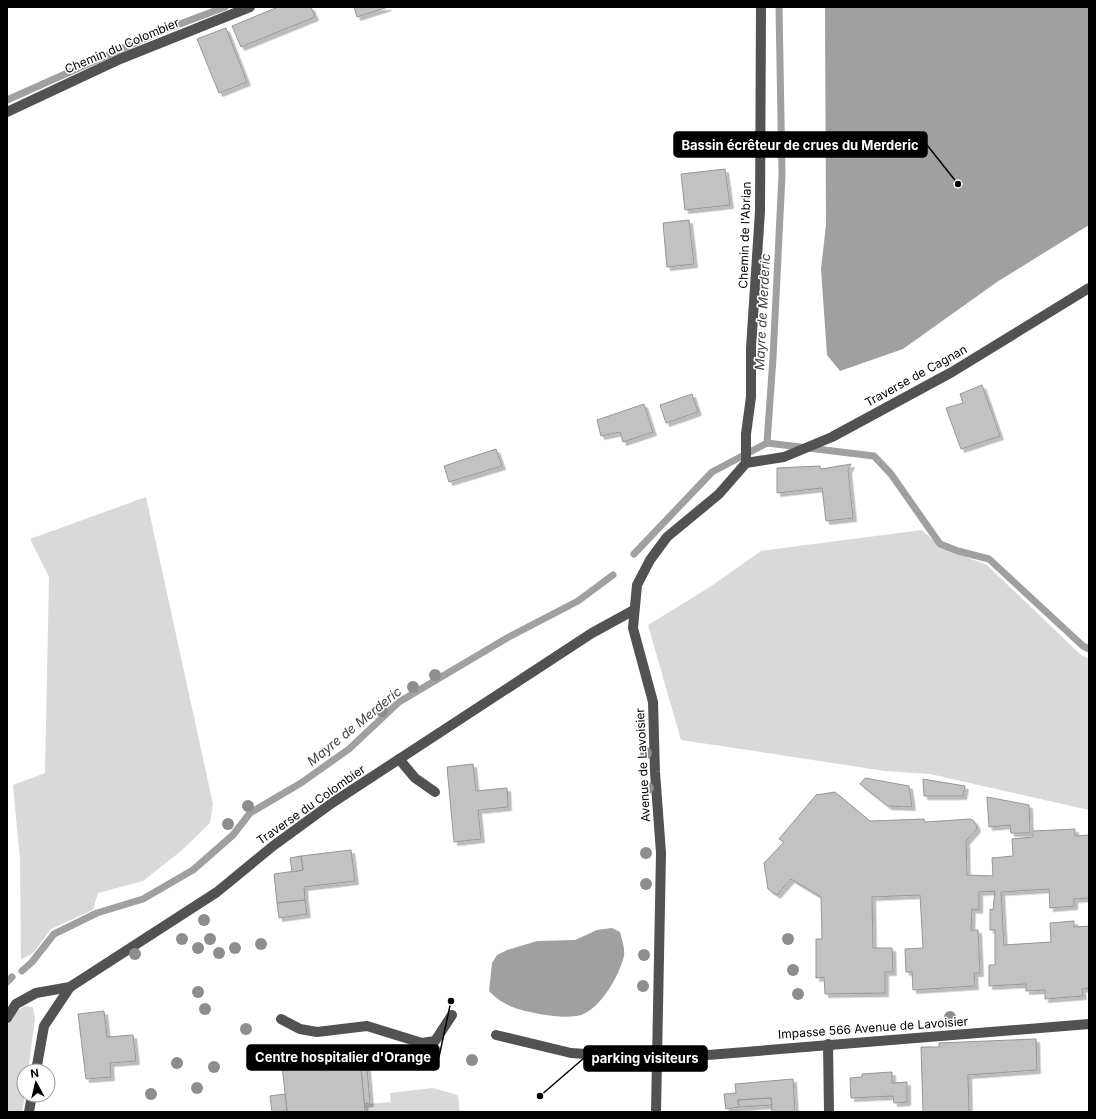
<svg xmlns="http://www.w3.org/2000/svg" width="1096" height="1119" font-family="Inter,sans-serif">
<style>
.green{fill:#d9d9d9}
.water{fill:#a0a0a0}
.lines{fill:none;stroke-linecap:round;stroke-linejoin:round}
.stream{stroke:#a0a0a0;stroke-width:7}
.building{fill:#c2c2c2;stroke:#969696;filter:url(#shadow)}
.minor{stroke:#525252;stroke-width:10}
.tree{fill:#8d8d8d}
.labels{text-anchor:middle;stroke-width:3;stroke-linejoin:round;paint-order:stroke}
.street-label{font-size:12px;fill:#000;stroke:#fff}
.water-label{font-size:13px;font-style:italic;fill:#414141;stroke:#fff}
.leader{fill:none;stroke:#000;stroke-width:1.5}
.callout-dot{fill:#000;stroke:#fff;stroke-width:1.5}
.callout{fill:#000;stroke:#000;stroke-width:1.5}
.callout-label{font-size:13px;text-anchor:middle;font-weight:bold;fill:#fff}
</style>
<defs>
<filter id="shadow"><feDropShadow dx="3.5" dy="3.5" stdDeviation="0" flood-color="#0004"/></filter>
</defs>
<rect width="100%" height="100%" fill="#fff"/>
<g class="green">
<path d="M 146,497 L 213,804 L 210,823 L 181,851 L 143,881 L 98,893 L 93,910 L 51,929 L 34,952 L 21,960 L 20,860 L 13,785 L 45,773 L 49,577 L 30,539 Z"/>
<path d="M 922,530 L 940,547 L 987,565 L 1081,655 L 1089,659 L 1089,810 L 930,774 L 885,771 L 681,740 L 648,625 L 710,587 L 761,551 Z"/>
<path d="M 24,1006 L 33,1007 L 35,1019 L 28,1071 L 24,1071 L 25,1095 L 22,1112 L 7,1112 L 7,1026 L 17,1011 Z"/>
<path d="M 432,1088 L 458,1095 L 460,1112 L 365,1112 L 365,1104 L 391,1102 L 390,1093 Z"/>
</g>
<g class="water">
<path d="M 825,7 L 1089,7 L 1089,225 L 997,282 L 903,349 L 840,371 L 827,355 L 821,269 L 826,225 Z"/>
<path d="M 612,928 L 620,932 C 622,940 625,948 624,956 C 619,976 601,1008 581,1015 C 565,1020 528,1013 512,1007 C 503,1003 495,998 489,991 L 492,963 L 497,955 L 507,950 L 537,941 L 575,940 L 597,930 Z"/>
</g>
<g class="lines">
<g class="stream">
<path d="M 7,100 L 164,30 L 225,7"/>
<path d="M 767,443 L 773,358 L 782,175 L 779,7"/>
<path d="M 767,443 L 874,456 L 891,474 L 940,544 L 958,551 L 989,559 L 1083,646 L 1089,649"/>
<path d="M 634,554 L 712,472 L 767,443"/>
<path d="M 22,971 L 32,962 L 54,934 L 97,913 L 143,899 L 193,870 L 233,835 L 250,813 L 301,783 L 349,749 L 399,702 L 507,638 L 578,601 L 613,575"/>
<path d="M 7,982 L 12,977"/>
</g>
</g>
<g class="building">
<path d="M 278,7 L 311,7 L 315,17 L 241,47 L 232,26 Z"/>
<path d="M 354,7 L 388,7 L 357,17 Z"/>
<path d="M 226,28 L 247,82 L 219,93 L 197,39 Z"/>
<path d="M 725,169 L 730,205 L 685,210 L 681,174 Z"/>
<path d="M 689,220 L 694,264 L 667,267 L 663,223 Z"/>
<path d="M 982,385 L 1000,436 L 961,449 L 946,408 L 963,403 L 960,394 Z"/>
<path d="M 692,394 L 698,412 L 666,423 L 660,405 Z"/>
<path d="M 644,404 L 653,432 L 623,442 L 620,432 L 601,436 L 597,420 Z"/>
<path d="M 496,449 L 502,466 L 449,482 L 444,466 Z"/>
<path d="M 851,464 L 848,470 L 853,518 L 826,521 L 822,488 L 777,493 L 777,468 L 820,466 L 821,469 Z"/>
<path d="M 473,764 L 476,791 L 507,788 L 508,807 L 478,810 L 481,839 L 454,842 L 447,767 Z"/>
<path d="M 865,778 L 909,786 L 912,807 L 888,806 L 860,784 Z"/>
<path d="M 923,779 L 965,786 L 963,796 L 924,796 Z"/>
<path d="M 835,792 L 870,821 L 924,819 L 925,822 L 970,819 L 974,821 L 977,827 L 976,830 L 966,841 L 967,875 L 993,876 L 992,858 L 1013,856 L 1012,839 L 1033,837 L 1033,831 L 1075,829 L 1075,836 L 1089,835 L 1089,898 L 1074,899 L 1074,906 L 1050,908 L 1049,889 L 1001,892 L 1004,945 L 1051,942 L 1050,923 L 1074,921 L 1074,927 L 1089,926 L 1089,988 L 1082,989 L 1083,996 L 1045,999 L 1045,990 L 1026,991 L 1026,984 L 989,986 L 989,965 L 995,965 L 995,930 L 990,930 L 990,909 L 993,910 L 995,891 L 979,892 L 979,910 L 972,909 L 971,930 L 978,930 L 980,973 L 974,973 L 975,986 L 913,990 L 912,972 L 906,972 L 905,949 L 923,948 L 920,895 L 872,897 L 873,948 L 892,948 L 893,972 L 885,972 L 885,993 L 825,994 L 824,977 L 816,978 L 816,939 L 822,939 L 821,897 L 791,879 L 777,895 L 768,889 L 764,863 L 784,842 L 779,839 L 816,795 Z"/>
<path d="M 987,797 L 1029,805 L 1030,833 L 1011,833 L 1010,825 L 989,827 Z"/>
<path d="M 351,850 L 355,881 L 304,887 L 305,900 L 277,903 L 274,874 L 303,870 L 301,856 Z"/>
<path d="M 301,856 L 303,870 L 292,872 L 290,858 Z"/>
<path d="M 305,900 L 307,914 L 279,918 L 277,903 Z"/>
<path d="M 104,1011 L 107,1037 L 133,1035 L 136,1061 L 110,1063 L 111,1077 L 86,1079 L 78,1014 Z"/>
<path d="M 1036,1039 L 1037,1070 L 968,1075 L 969,1112 L 923,1112 L 921,1047 L 939,1047 L 939,1043 Z"/>
<path d="M 360,1057 L 366,1057 L 370,1103 L 364,1104 Z"/>
<path d="M 360,1057 L 365,1112 L 279,1112 L 287,1111 L 282,1065 Z"/>
<path d="M 892,1072 L 892,1083 L 907,1082 L 907,1102 L 894,1103 L 893,1096 L 851,1098 L 850,1078 L 862,1077 L 862,1074 Z"/>
<path d="M 793,1079 L 795,1112 L 772,1112 L 771,1098 L 738,1100 L 739,1107 L 726,1109 L 724,1094 L 736,1093 L 735,1084 Z"/>
<path d="M 285,1094 L 287,1111 L 272,1112 L 270,1096 Z"/>
<path d="M 771,1098 L 772,1105 L 739,1107 L 738,1100 Z"/>
</g>
<g class="lines">
<g class="minor">
<path d="M 7,112 L 120,59 L 250,7"/>
<path d="M 746,463 L 746,434 L 751,397 L 751,348 L 760,211 L 761,7"/>
<path d="M 746,463 L 784,457 L 832,437 L 952,372 L 1089,288"/>
<path d="M 399,759 L 415,778 L 435,792"/>
<path d="M 7,1018 L 16,1004 L 36,993 L 70,987 L 217,892 L 273,846 L 332,803 L 592,633 L 634,610"/>
<path d="M 281,1019 L 300,1029 L 317,1032 L 367,1026 L 422,1043 L 435,1041 L 452,1015"/>
<path d="M 496,1035 L 571,1053 L 658,1059 L 1089,1024"/>
<path d="M 828,1044 L 829,1112"/>
<path d="M 36,1071 L 44,1026 L 70,987"/>
<path d="M 29,1112 L 32,1095"/>
<path d="M 656,1112 L 661,853 L 655,772 L 653,702 L 633,628 L 637,585 L 650,560 L 667,537 L 719,494 L 746,463"/>
</g>
</g>
<g class="tree">
<circle cx="435" cy="675" r="6"/>
<circle cx="413" cy="687" r="6"/>
<circle cx="382" cy="711" r="6"/>
<circle cx="646" cy="753" r="6"/>
<circle cx="648" cy="788" r="6"/>
<circle cx="248" cy="806" r="6"/>
<circle cx="228" cy="824" r="6"/>
<circle cx="646" cy="853" r="6"/>
<circle cx="646" cy="884" r="6"/>
<circle cx="204" cy="920" r="6"/>
<circle cx="182" cy="939" r="6"/>
<circle cx="210" cy="939" r="6"/>
<circle cx="788" cy="939" r="6"/>
<circle cx="261" cy="944" r="6"/>
<circle cx="198" cy="948" r="6"/>
<circle cx="235" cy="948" r="6"/>
<circle cx="219" cy="953" r="6"/>
<circle cx="135" cy="954" r="6"/>
<circle cx="644" cy="955" r="6"/>
<circle cx="793" cy="970" r="6"/>
<circle cx="643" cy="986" r="6"/>
<circle cx="198" cy="992" r="6"/>
<circle cx="798" cy="994" r="6"/>
<circle cx="205" cy="1009" r="6"/>
<circle cx="950" cy="1017" r="6"/>
<circle cx="246" cy="1029" r="6"/>
<circle cx="472" cy="1060" r="6"/>
<circle cx="177" cy="1063" r="6"/>
<circle cx="214" cy="1067" r="6"/>
<circle cx="197" cy="1088" r="6"/>
<circle cx="151" cy="1094" r="6"/>
</g>
<g class="labels">
<g class="street-label">
<text transform="translate(122 46) rotate(-23)" y="4">Chemin du Colombier</text>
<text transform="translate(745 235) rotate(-88)" y="4">Chemin de l'Abrian</text>
<text transform="translate(916 376) rotate(-29)" y="4">Traverse de Cagnan</text>
<text transform="translate(643 765) rotate(-93)" y="4">Avenue de Lavoisier</text>
<text transform="translate(311 805) rotate(-35)" y="4">Traverse du Colombier</text>
<text transform="translate(873 1028) rotate(-4)" y="4">Impasse 566 Avenue de Lavoisier</text>
</g>
<g class="water-label">
<text transform="translate(762 312) rotate(-87)" y="5">Mayre de Merderic</text>
<text transform="translate(354 726) rotate(-39)" y="5">Mayre de Merderic</text>
</g>
</g>
<path class="leader" d="M958 184L927 145M451 1001L439 1057M540 1096L584 1058"/>
<g class="callout-dot">
<circle cx="958" cy="184" r="4"/>
<circle cx="451" cy="1001" r="4"/>
<circle cx="540" cy="1096" r="4"/>
</g>
<g class="callout">
<rect x="674" y="132" width="253" height="25" rx="4"/>
<rect x="247" y="1045" width="192" height="25" rx="4"/>
<rect x="584" y="1046" width="123" height="25" rx="4"/>
</g>
<g class="callout-label">
<text x="800" y="150">Bassin écrêteur de crues du Merderic</text>
<text x="343" y="1062">Centre hospitalier d'Orange</text>
<text x="645" y="1063">parking visiteurs</text>
</g>
<rect width="1096" height="1119" fill="none" stroke="#000000" stroke-width="16"/>
<g transform="translate(36 1083) rotate(352)"><circle r="19" fill="#ffffff" stroke="#999999"/>
<path d="M0-3L7 15L0 10L-7 15Z" fill="#000000"/>
<text y="-6" font-size="11" font-weight="bold" text-anchor="middle" fill="#000000">N</text>
</g>
</svg>
